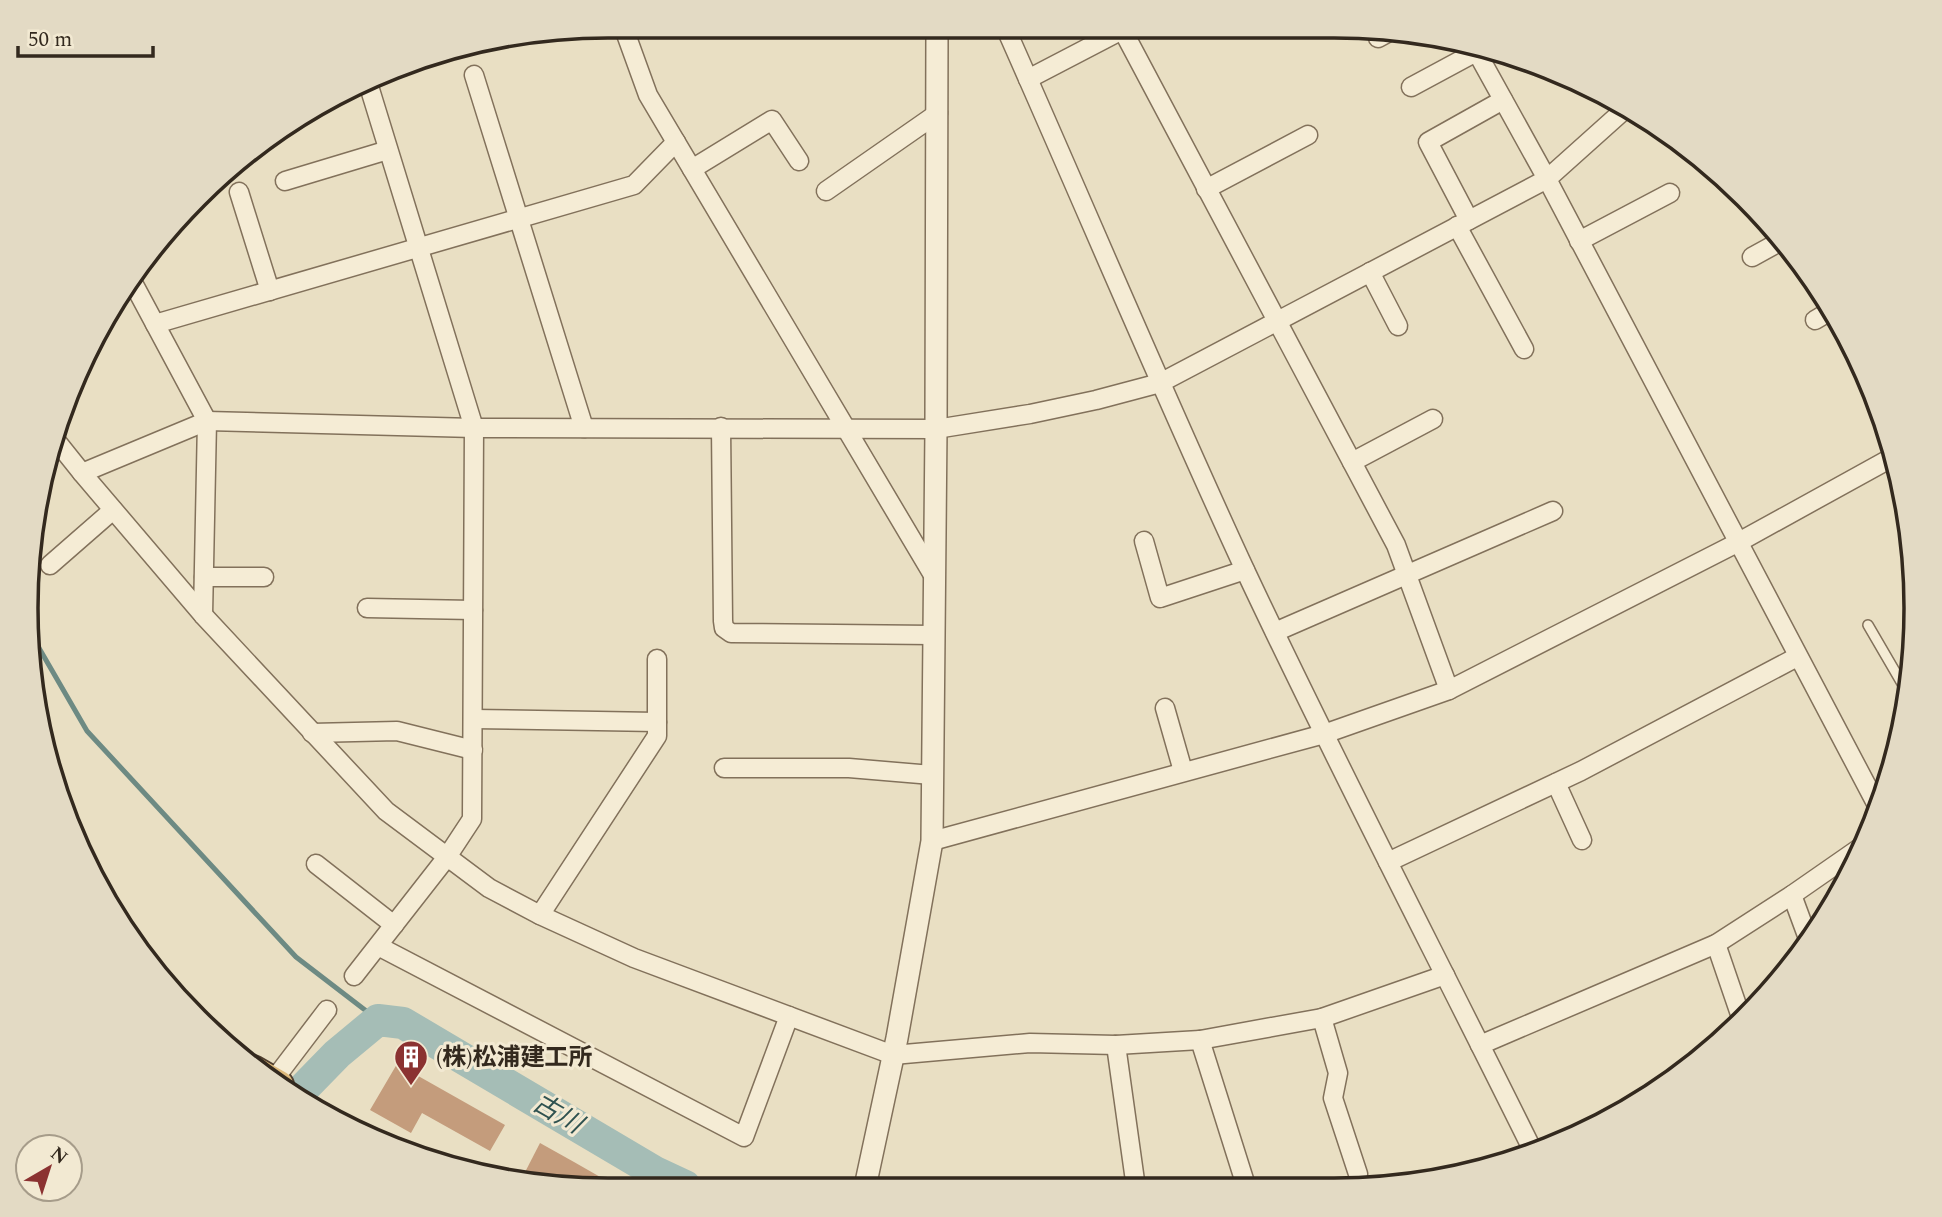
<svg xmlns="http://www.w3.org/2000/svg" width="1942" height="1217" font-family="Spectral,'Noto Sans JP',serif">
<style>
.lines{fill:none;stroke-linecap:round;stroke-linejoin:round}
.stream{stroke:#6d8a83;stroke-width:5}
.river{stroke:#a5bdb6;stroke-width:32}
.building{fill:#c49c7c}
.service-casing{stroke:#82715b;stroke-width:12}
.minor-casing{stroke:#82715b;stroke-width:21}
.tertiary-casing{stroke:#82715b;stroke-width:24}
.trunk-casing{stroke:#503f2f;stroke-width:32}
.service{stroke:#f5ecd5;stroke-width:9}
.minor{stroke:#f5ecd5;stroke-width:18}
.tertiary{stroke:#f5ecd5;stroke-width:21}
.trunk{stroke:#deba7c;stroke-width:28}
.labels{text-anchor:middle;stroke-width:6;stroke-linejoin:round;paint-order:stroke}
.poi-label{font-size:24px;font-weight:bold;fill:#33291e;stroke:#f2e9d2;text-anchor:start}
.water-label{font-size:26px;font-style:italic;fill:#2f5250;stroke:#f2e9d2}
.rim{fill:none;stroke:#33291e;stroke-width:3.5}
</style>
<rect width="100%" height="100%" fill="#e9dfc3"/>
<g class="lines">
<path class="stream" d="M 35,645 L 39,648 L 87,731 L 296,957 L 378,1020"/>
<path class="river" d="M 297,1095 L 337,1054 L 378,1020 L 403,1023 L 655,1172 L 685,1186"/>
</g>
<g class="building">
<path d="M 397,1064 L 505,1125 L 490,1151 L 422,1113 L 411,1133 L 370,1110 Z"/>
<path d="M 540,1143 L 574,1162 L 616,1186 L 536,1186 L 522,1178 Z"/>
</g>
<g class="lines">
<g class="service-casing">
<path id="service" d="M 1868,625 L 1907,692"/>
</g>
<g class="minor-casing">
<g id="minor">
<path d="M 623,26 L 648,95 L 933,575"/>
<path d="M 1006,29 C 1086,209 1162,391 1245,570 C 1337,766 1437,957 1533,1151"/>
<path d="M 1122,29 L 1396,545 L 1449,690"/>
<path d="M 1378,38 L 1391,31"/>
<path d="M 1475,49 L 1547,179 L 1878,807"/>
<path d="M 474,75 L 584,428"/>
<path d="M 1028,79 L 1124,29"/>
<path d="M 1411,87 L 1476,52"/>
<path d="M 692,169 L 772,120 L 799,161"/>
<path d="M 285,181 L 388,150"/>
<path d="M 1206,189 L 1308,135"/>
<path d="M 826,191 L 938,113"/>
<path d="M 239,192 L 270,291"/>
<path d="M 1469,220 L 1428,142 L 1503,100"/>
<path d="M 1457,226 L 1524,349"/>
<path d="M 1579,241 L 1670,193"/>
<path d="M 1752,257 L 1783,240"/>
<path d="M 1370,272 L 1398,326"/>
<path d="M 132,281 L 207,421 L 203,615"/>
<path d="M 1815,320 L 1832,310"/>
<path d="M 155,324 L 634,185 L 676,142"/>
<path d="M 721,427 L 723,621 L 724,628 L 731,633 L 933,635"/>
<path d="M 54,438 L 82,473 L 203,615 L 386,811 L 489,888 L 540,915 L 634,958 L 893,1055 L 1030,1043 L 1116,1045 L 1200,1040 L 1322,1018"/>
<path d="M 1352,462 L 1433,419"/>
<path d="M 82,473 L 207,421 L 474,428 L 936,429 L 1030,414 L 1096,400 L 1160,383 L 1547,179 L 1624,110"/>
<path d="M 1144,541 L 1160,598 L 1245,570"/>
<path d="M 50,565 L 113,510"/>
<path d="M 204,577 L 264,577"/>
<path d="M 367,608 L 473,610"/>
<path d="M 1275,632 L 1553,511"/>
<path d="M 1165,708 L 1183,771"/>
<path d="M 473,719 L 657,722"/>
<path d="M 312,733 L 397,731 L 473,750"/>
<path d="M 724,768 L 849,768 L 932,775"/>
<path d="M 1556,783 L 1582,840"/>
<path d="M 932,841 L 1324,734 L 1449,690 L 1737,543 L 1893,457"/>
<path d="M 1388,862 L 1581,771 L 1797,657"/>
<path d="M 316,864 L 394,925"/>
<path d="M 1792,895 L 1809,941"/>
<path d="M 540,915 L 657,736 L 657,659"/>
<path d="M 1716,944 L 1742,1020"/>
<path d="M 378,946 L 744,1137 L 789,1016"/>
<path d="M 354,976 L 447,857 L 472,819 L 474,428 L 368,83"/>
<path d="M 1200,1040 L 1247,1189"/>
<path d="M 1116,1045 L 1136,1188"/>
<path d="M 1480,1045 L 1716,944 L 1792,895 L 1864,845"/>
<path d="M 273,1081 L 327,1010"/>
<path d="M 1358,1174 L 1333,1098 L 1338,1073 L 1322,1018 L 1445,975"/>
</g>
</g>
<g class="tertiary-casing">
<path id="tertiary" d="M 865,1187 L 897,1038 L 932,841 L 936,429 L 937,28"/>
</g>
<g class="trunk-casing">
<path id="trunk" d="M 253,1070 L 279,1085"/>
</g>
<use href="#service" class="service"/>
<use href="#minor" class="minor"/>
<use href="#tertiary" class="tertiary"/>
<use href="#trunk" class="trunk"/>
</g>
<defs>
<g id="building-pin" transform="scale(1.75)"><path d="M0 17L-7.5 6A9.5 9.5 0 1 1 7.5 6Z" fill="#8b3231" stroke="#f2e9d2"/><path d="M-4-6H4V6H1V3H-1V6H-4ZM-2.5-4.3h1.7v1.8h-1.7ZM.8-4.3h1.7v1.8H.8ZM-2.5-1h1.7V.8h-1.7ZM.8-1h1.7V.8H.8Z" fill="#fff"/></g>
</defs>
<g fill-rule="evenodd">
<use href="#building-pin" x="411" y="1057"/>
</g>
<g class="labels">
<g class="poi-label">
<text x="436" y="1065">(株)松浦建工所</text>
</g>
<g class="water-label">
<text transform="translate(558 1113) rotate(30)" y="9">古川</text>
</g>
</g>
<path d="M0 0H1942V1217H0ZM608 38H1334A570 570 0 0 1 1904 608V608A570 570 0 0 1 1334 1178H608A570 570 0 0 1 38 608V608A570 570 0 0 1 608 38Z" fill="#e3dac4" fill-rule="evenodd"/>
<path class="rim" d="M608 38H1334A570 570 0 0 1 1904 608V608A570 570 0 0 1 1334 1178H608A570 570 0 0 1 38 608V608A570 570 0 0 1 608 38Z"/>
<g transform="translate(49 1168) rotate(39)"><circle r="33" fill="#f2e9d2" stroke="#a69c8a" stroke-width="2"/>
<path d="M0-5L12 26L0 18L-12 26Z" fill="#8b3231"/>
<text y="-10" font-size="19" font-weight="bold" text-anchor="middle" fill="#33291e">N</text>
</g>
<path d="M18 46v10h135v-10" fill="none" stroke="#33291e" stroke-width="3.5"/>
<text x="28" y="46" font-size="21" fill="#33291e" stroke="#f2e9d2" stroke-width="5" paint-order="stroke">50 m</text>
</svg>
